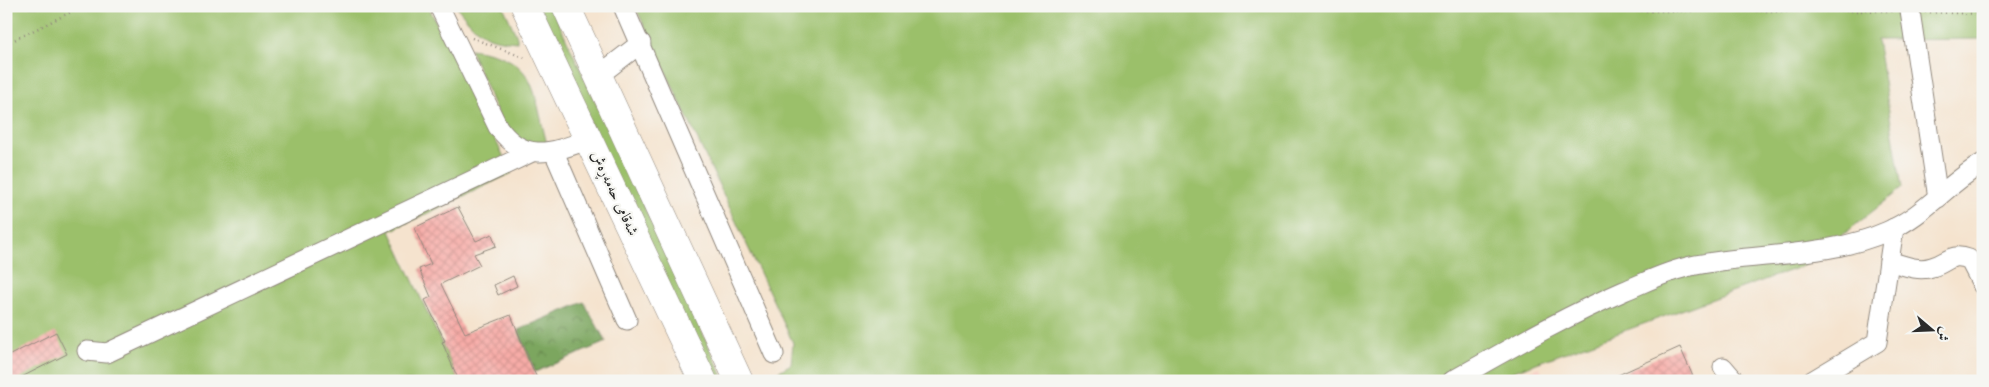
<svg xmlns="http://www.w3.org/2000/svg" width="1989" height="387" font-family="'Libre Caslon Text',Amiri,serif">
<style>
.built{fill:#f7d1c8}
.green{fill:#9bc06a;stroke:#63764a}
.forest{fill:url(#forest-crowns);stroke:#546844}
.building{fill:url(#building-cross-hatch)}
.lines{fill:none;stroke-linecap:round;stroke-linejoin:round}
.minor-casing{stroke:#90877c;stroke-width:21}
.highway-casing{stroke:#90877c;stroke-width:29}
.path{stroke:#90877c;stroke-width:2.5;stroke-dasharray:1 4;stroke-linecap:butt}
.minor{stroke:#fff;stroke-width:19}
.highway{stroke:#fff;stroke-width:28}
.labels{text-anchor:middle;stroke-width:4.5;stroke-linejoin:round;paint-order:stroke}
.street-label{font-size:15px;fill:#2b2b2b;stroke:#f6f6f2}
</style>
<defs>
<pattern id="forest-crowns" width="20" height="18" patternUnits="userSpaceOnUse" patternTransform="scale(1.25)"><rect width="20" height="18" fill="#7ca65e"/><path d="M2 6a3 3 0 1 1 6 0M12 15a3 3 0 1 1 6 0" fill="none" stroke="#66874e"/></pattern>
<pattern id="building-cross-hatch" width="8" height="8" patternUnits="userSpaceOnUse" patternTransform="scale(1.25)"><rect width="8" height="8" fill="#f7aca7"/><path d="M0 0l8 8M0 8l8-8" fill="none" stroke="#d49490"/></pattern>
</defs>
<rect width="100%" height="100%" fill="#f6f6f2"/>
<filter id="ink" filterUnits="userSpaceOnUse"><feTurbulence type="fractalNoise" baseFrequency=".02" numOctaves="2"/><feDisplacementMap in="SourceGraphic" scale="10" xChannelSelector="R" yChannelSelector="G"/><feConvolveMatrix kernelMatrix="1 2 1 2 8 2 1 2 1" color-interpolation-filters="sRGB"/></filter>
<filter id="wash" filterUnits="userSpaceOnUse"><feTurbulence type="fractalNoise" baseFrequency=".0096" numOctaves="4" result="noise"/><feDisplacementMap in="SourceGraphic" scale="20" xChannelSelector="R" yChannelSelector="G"/><feGaussianBlur stdDeviation="1.12" result="paint"/><feColorMatrix in="noise" values="0 0 0 0 0 0 0 0 0 0 0 0 0 0 0 0 0 1.4 0 .05"/><feComposite in="paint" operator="in"/></filter>
<g filter="url(#wash)">
<rect width="100%" height="100%" fill="#f5e3ce"/>
<path class="built" d="M 1539,367 L 1546,381 L 1501,381 Z"/>
<g class="green">
<path d="M 6,6 L 428,6 L 512,173 L 390,231 L 459,381 L 6,381 Z"/>
<path d="M 456,6 L 503,6 L 517,37 L 517,42 C 481,39 477,32 456,6 Z"/>
<path d="M 536,6 L 551,6 L 725,381 L 709,381 Z"/>
<path d="M 635,6 L 1983,6 L 1983,39 L 1877,40 L 1902,188 L 1805,265 L 1487,381 L 763,381 L 791,364 L 793,343 Z"/>
<path d="M 470,49 C 538,58 532,88 547,144 L 519,141 L 502,124 Z"/>
</g>
<path class="forest" d="M 584,302 L 606,342 L 535,372 L 518,330 Z"/>
<g id="blocks">
<g class="building">
<path d="M 458,207 L 476,241 L 492,234 L 496,246 L 474,254 L 480,265 L 441,284 L 465,333 L 511,315 L 538,381 L 459,381 L 442,342 L 445,341 L 425,300 L 431,297 L 419,269 L 431,264 L 414,228 Z"/>
<path d="M 513,276 L 517,286 L 498,295 L 494,285 Z"/>
<path d="M 56,332 L 67,354 L 14,381 L 6,381 L 6,357 Z"/>
<path d="M 1680,347 L 1695,381 L 1605,381 Z"/>
</g>
</g>
</g>
<g filter="url(#ink)">
<use href="#blocks" fill-opacity="0" stroke="#90877c" stroke-width="1"/>
<g class="lines">
<g class="minor-casing">
<g id="minor">
<path d="M 439,6 L 498,127 C 525,165 553,152 590,139"/>
<path d="M 623,6 L 774,354"/>
<path d="M 1910,11 L 1938,198"/>
<path d="M 598,76 L 641,43"/>
<path d="M 554,152 L 627,320"/>
<path d="M 1889,261 C 1903,265 1918,272 1932,267 C 1948,263 1950,252 1969,259 L 1983,286"/>
<path d="M 87,351 L 107,353 L 532,152"/>
<path d="M 1723,367 L 1735,381"/>
<path d="M 1452,381 C 1509,349 1564,317 1624,291 C 1646,282 1667,271 1691,266 C 1756,252 1825,259 1888,231 C 1925,215 1949,182 1983,163"/>
<path d="M 1812,381 L 1877,342 L 1894,228"/>
</g>
</g>
<g class="highway-casing">
<g id="highway">
<path d="M 525,6 L 703,381"/>
<path d="M 566,6 L 739,381"/>
</g>
</g>
<g class="path">
<path d="M 1592,6 L 1605,11 L 1895,11"/>
<path d="M 1925,12 L 1983,14"/>
<path d="M 472,38 L 528,59"/>
<path d="M 6,44 L 83,6"/>
</g>
<use href="#minor" class="minor"/>
<use href="#highway" class="highway"/>
</g>
</g>
<g class="labels">
<g class="street-label">
<text transform="translate(615 193) rotate(65)" y="5">شەقامی حەمەڕەش</text>
</g>
</g>
<rect width="1989" height="387" fill="none" stroke="#f6f6f2" stroke-width="25"/>
<g transform="translate(1932 330) rotate(109)" stroke="#f6f6f2" stroke-width="4" paint-order="stroke">
<path d="M0-4L9 19L0 12L-9 19Z" fill="#2b2b2b"/>
<text y="-8" font-size="14" font-weight="bold" text-anchor="middle" fill="#2b2b2b">ش</text>
</g>
</svg>
